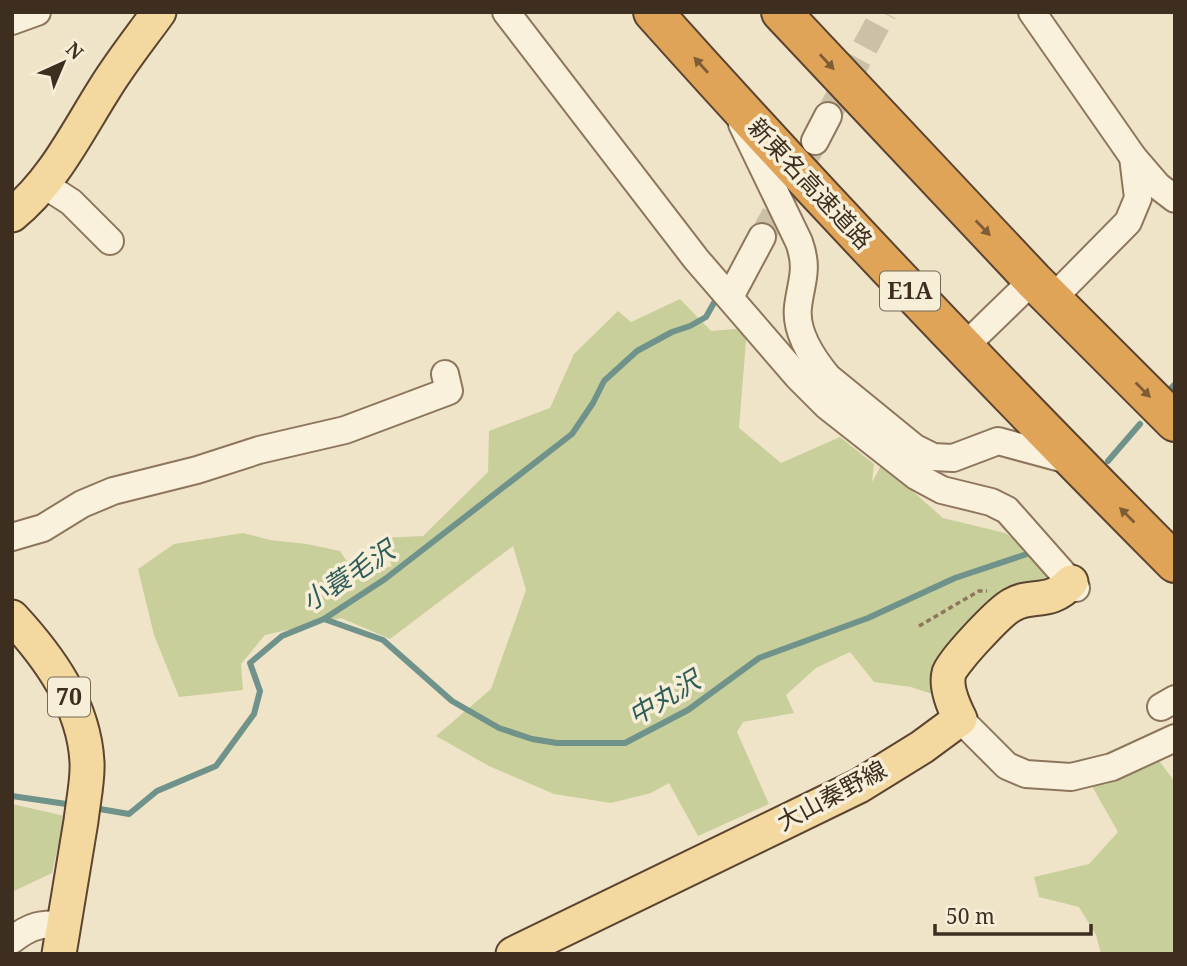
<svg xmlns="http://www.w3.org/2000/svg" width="1187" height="966" font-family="'Noto Serif','Noto Sans JP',serif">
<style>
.green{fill:#c9cf9b}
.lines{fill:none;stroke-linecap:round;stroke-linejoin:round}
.stream{stroke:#6f938a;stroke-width:6}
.minor-tunnel{stroke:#ccc0a6;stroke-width:26;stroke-dasharray:26 13;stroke-linecap:butt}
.minor-casing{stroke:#8d765c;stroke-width:30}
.major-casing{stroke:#5b4430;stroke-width:37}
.highway-casing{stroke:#5b4430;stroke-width:42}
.path{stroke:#8d765c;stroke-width:3.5;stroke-dasharray:5 3.5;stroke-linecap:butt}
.minor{stroke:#faf1dc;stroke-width:26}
.major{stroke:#f3d9a0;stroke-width:33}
.highway{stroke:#e0a458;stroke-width:38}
.oneway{fill:#7e5d36}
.labels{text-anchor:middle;stroke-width:7;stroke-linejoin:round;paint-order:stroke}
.shield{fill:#f7eed8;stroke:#756857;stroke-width:2}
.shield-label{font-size:23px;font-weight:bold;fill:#3d2e20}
.street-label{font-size:24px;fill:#3d2e20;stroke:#f7eed8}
.water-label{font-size:26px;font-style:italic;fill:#2f5d5a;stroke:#f7eed8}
</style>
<rect width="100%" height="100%" fill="#f0e4c8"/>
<g class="green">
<path d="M 680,299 L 711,331 L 747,328 L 739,428 L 781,463 L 840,437 L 874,464 L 872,482 L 882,464 L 943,518 L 1005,533 L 1040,558 L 1061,582 L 1011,605 L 947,699 L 911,687 L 874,682 L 850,652 L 816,668 L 786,695 L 794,713 L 743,722 L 737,732 L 769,804 L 698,836 L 669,783 L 651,793 L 611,803 L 554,794 L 489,766 L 436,736 L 491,689 L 526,590 L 513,546 L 390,639 L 341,618 L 265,635 L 241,664 L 243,690 L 179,697 L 154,635 L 138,569 L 174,544 L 243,533 L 270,540 L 307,544 L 340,551 L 357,577 L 392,566 L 380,538 L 423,536 L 488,472 L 489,431 L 550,408 L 574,354 L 618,311 L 631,322 Z"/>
<path d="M 1154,754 L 1175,782 L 1175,954 L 1101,954 L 1096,935 L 1079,907 L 1039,897 L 1034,877 L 1089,864 L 1118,832 L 1089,781 Z"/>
<path d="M 12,804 L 65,816 L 52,873 L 12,892 Z"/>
</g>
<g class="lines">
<g class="stream">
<path d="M 1169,390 L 1175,384"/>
<path d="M 1108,461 L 1140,424"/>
<path d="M 324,619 L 383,640 L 452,701 L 499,728 L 532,739 L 557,743 L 625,743 L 688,710 L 759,658 L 868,618 L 955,578 L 1030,553"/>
<path d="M 12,796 L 73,805"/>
<path d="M 94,808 L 129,814 L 157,791 L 216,766 L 254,714 L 260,691 L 250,663 L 282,636 L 324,619 L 385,579 L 572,434 L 593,403 L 604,381 L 637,351 L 672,332 L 690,326 L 706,317 L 715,301"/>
</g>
<g class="minor-tunnel">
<path d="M 828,116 L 884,12"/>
<path d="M 762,237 L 815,141"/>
</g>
<g class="minor-casing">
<g id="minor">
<path d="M 506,12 L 696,259 L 798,377 L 827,406 L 916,476 L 942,490 L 991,502 L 1007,510 L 1076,588"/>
<path d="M 1032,12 L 1133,157 L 1158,186 L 1175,199"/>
<path d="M 12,21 L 37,12"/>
<path d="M 742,124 L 799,242 C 809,270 801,281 798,307 C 795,332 813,359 828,377 L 915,448 L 933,457 L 953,458 L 998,441 L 1072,461"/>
<path d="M 815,141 L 828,116"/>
<path d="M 43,184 L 71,202 L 110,241"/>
<path d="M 730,297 L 762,237"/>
<path d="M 1052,299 L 1128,222 L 1138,198 L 1133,157"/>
<path d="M 963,348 L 1033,280"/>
<path d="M 12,537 L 43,528 L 82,504 L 113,491 L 197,470 L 259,450 L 345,430 L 449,391 L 445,374"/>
<path d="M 1161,707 L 1175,699"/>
<path d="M 960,719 L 1007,766 L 1026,774 L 1071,777 L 1112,767 L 1175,738"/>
<path d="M 12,940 C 31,925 40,924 64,924"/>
</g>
</g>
<g class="major-casing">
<g id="major">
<path d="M 12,215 C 54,181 77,132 105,88 C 121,62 141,37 159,12"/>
<path d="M 12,617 C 49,657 84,705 87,762 C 88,781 83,802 81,821 C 74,865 66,910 59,954"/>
<path d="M 513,954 L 859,786 L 922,747 L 960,719 C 954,707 945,687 949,673 C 953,661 1000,611 1012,605 C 1031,593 1050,606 1071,582"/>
</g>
</g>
<g class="highway-casing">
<g id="highway">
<path d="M 653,12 C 822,201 997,384 1175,563"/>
<path d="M 781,12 L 1033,280 L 1175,422"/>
</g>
</g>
<path class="path" d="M 919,626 L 979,591 L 987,591"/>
<use href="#minor" class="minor"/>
<use href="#major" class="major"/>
<use href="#highway" class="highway"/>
</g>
<defs><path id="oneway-solid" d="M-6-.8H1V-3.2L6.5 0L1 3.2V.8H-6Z" transform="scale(1.75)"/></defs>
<g class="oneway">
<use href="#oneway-solid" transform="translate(827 62) rotate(47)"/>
<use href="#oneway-solid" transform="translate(701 65) rotate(-132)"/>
<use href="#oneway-solid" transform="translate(983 228) rotate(46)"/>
<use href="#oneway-solid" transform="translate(1143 390) rotate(45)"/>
<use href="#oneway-solid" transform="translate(1127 515) rotate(-135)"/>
</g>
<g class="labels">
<g class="shield">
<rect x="880" y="271.5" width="60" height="39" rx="5"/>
<rect x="48" y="677.5" width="42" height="39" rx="5"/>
</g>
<g class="shield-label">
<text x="910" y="299">E1A</text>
<text x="69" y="705">70</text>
</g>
<g class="street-label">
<text transform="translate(810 184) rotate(47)" y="8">新東名高速道路</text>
<text transform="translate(832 796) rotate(-28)" y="8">大山秦野線</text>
</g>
<g class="water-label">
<text transform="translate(348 576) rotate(-33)" y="9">小蓑毛沢</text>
<text transform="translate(664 698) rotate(-31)" y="9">中丸沢</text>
</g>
</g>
<rect width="1187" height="966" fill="none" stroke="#3d2e20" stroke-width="28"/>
<g transform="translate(63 63) rotate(44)" stroke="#f7eed8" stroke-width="5" paint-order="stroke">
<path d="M0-5L12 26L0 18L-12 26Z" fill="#3d2e20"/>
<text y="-10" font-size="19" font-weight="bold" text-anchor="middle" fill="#3d2e20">N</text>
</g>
<path d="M935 924v10h156v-10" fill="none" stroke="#3d2e20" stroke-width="3.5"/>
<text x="946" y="924" font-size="21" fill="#3d2e20" stroke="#f7eed8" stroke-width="5" paint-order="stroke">50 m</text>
</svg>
